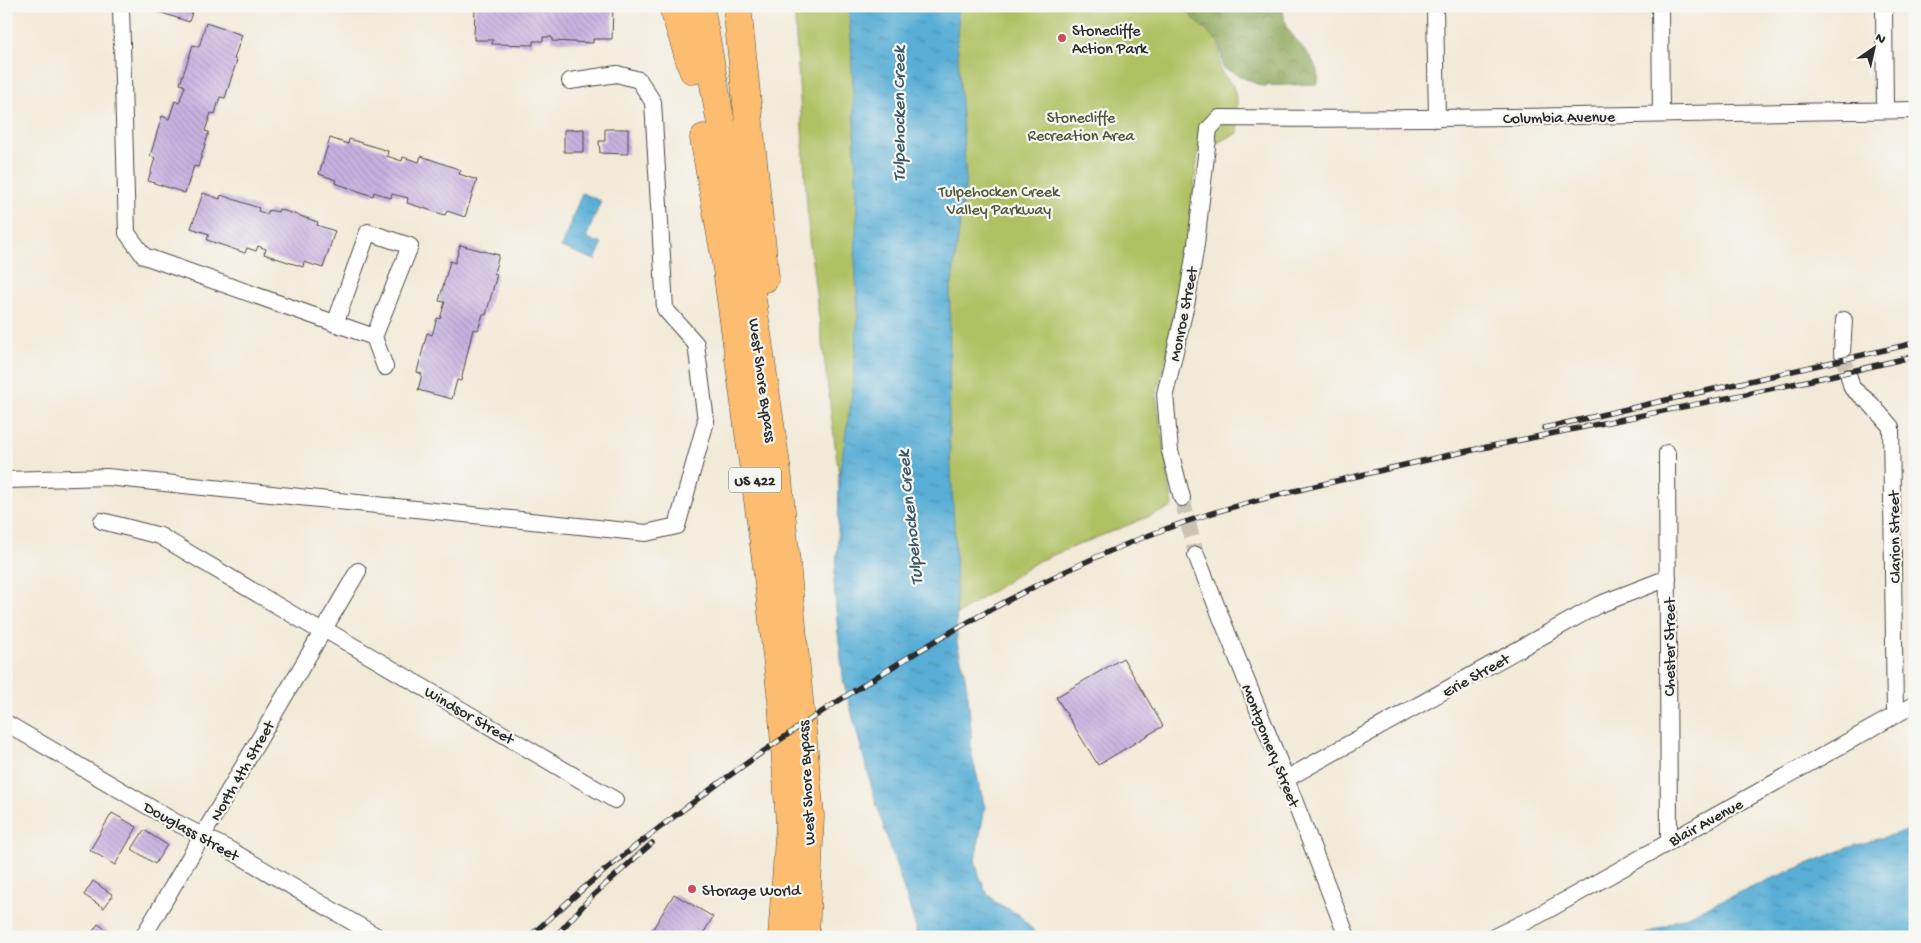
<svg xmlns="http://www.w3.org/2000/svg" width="1921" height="943" font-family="'Gochi Hand',sans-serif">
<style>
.green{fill:#b0c164;stroke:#6e7648}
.forest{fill:url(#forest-crowns);stroke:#5c6942}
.water{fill:url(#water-ripples);stroke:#426c80}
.building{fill:url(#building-back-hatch)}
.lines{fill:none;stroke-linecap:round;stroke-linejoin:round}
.minor-tunnel{stroke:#cac4b5;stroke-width:16;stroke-dasharray:16 8;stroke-linecap:butt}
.minor-casing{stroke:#494845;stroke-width:18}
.motorway-casing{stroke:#494845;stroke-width:29}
.minor{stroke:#fff;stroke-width:16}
.motorway{stroke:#fcbd6f;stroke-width:28}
.rail-casing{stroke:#2b2b2b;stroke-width:5.5}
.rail{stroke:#f6f6f2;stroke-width:4;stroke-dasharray:11;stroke-linecap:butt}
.poi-dot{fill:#d1495b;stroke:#f6f6f2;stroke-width:2}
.labels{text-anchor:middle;stroke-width:4.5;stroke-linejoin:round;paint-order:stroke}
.shield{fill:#f6f6f2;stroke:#686867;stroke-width:1}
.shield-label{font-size:15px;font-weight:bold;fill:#2b2b2b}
.poi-label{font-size:16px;fill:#2b2b2b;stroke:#f6f6f2;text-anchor:start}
.park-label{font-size:16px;fill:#53583c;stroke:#f6f6f2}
.street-label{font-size:16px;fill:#2b2b2b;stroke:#f6f6f2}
.water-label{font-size:18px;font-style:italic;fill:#3b5967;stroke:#f6f6f2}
</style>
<defs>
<pattern id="forest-crowns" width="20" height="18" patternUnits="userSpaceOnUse" patternTransform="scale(1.25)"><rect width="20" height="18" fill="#8ca75a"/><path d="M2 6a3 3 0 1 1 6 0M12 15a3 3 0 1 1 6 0" fill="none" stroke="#73884b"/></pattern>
<pattern id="water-ripples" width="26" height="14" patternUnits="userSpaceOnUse" patternTransform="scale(1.25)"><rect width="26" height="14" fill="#59aed6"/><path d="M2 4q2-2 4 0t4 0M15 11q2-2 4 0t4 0" fill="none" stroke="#4a8eae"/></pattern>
<pattern id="building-back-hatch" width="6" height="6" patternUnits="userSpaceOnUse" patternTransform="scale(1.25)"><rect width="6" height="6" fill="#c6b1e0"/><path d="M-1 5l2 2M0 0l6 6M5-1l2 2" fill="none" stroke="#aa98c0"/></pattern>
</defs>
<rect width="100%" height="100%" fill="#f6f6f2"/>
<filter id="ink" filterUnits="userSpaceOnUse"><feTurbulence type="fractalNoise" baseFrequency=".02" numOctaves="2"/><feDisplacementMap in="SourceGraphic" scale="10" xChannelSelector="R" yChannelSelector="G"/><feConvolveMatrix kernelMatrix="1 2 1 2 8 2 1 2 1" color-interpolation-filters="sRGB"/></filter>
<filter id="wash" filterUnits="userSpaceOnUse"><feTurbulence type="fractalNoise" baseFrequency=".0096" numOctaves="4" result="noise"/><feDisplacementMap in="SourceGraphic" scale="20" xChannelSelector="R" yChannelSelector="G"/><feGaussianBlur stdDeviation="1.12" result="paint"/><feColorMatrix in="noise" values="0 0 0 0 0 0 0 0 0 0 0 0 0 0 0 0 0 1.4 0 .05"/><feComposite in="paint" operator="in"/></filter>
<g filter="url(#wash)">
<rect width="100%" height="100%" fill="#f2ead8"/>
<path class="green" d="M 794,6 L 1217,6 L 1220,70 L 1233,86 L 1237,101 L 1238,133 L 1198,152 L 1184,274 L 1173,335 L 1156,393 L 1173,507 L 1038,561 L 956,615 L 838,633 L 834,581 L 838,545 L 839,476 L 809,238 Z"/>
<path class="forest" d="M 1181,6 L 1282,6 L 1286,27 L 1311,58 L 1318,72 L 1318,84 L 1261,86 L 1223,68 L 1220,44 Z"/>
<g class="water">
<path d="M 848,6 L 959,6 L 957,40 L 966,180 L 950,296 L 949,432 L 955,543 L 957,643 L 964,671 L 968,696 L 971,730 L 971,752 L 985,808 L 975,860 L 979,875 L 985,890 L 995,902 L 1018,914 L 1033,930 L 1035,937 L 916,937 L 916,927 L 876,803 L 844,684 L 838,633 L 834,581 L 838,545 L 839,476 L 852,395 L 858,313 L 855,261 L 857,204 L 851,39 Z"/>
<path d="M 582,193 L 601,201 L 586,238 L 602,244 L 595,260 L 561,247 Z"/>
<path d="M 1915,828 L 1915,937 L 1639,937 L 1768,880 L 1847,848 Z"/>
</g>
<g id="blocks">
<g class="building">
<path d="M 154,6 L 194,6 L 189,22 L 153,10 Z"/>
<path d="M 475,6 L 613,6 L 612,39 L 593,39 L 593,43 L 552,41 L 552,37 L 543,37 L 543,41 L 533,41 L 533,45 L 492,44 L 493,40 L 474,40 Z"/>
<path d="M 206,23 L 242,35 L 234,59 L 237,60 L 225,98 L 220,97 L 215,114 L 211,113 L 205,131 L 209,132 L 198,167 L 194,166 L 185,193 L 148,181 L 155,158 L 150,156 L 162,116 L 169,119 L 175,101 L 179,103 L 185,86 L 180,84 L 193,45 L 199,47 Z"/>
<path d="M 584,129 L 584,152 L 564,152 L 564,130 Z"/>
<path d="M 605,129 L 628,129 L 628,154 L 600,153 L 599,141 L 605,141 Z"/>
<path d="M 330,138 L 348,144 L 349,139 L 388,151 L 387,156 L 402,161 L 403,157 L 419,162 L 421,156 L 461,170 L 459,174 L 477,180 L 465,217 L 447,211 L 445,215 L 407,203 L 408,198 L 392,194 L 391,198 L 374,192 L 373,196 L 335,183 L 336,180 L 319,174 Z"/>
<path d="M 203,193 L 220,199 L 221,195 L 259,208 L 258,211 L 267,214 L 269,210 L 278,212 L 279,209 L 318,222 L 317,225 L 335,231 L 323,268 L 304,262 L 303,267 L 264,254 L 266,249 L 258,246 L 256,251 L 247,248 L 245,253 L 207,240 L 209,234 L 191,228 Z"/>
<path d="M 460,245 L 499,255 L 494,273 L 497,274 L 486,315 L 483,314 L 478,330 L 473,329 L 461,381 L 457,380 L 452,399 L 418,390 L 422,374 L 417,372 L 427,333 L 432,335 L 437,318 L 440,319 L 445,302 L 439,301 L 450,261 L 455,263 Z"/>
<path d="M 1123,658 L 1163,726 L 1098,765 L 1056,697 Z"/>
<path d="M 112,813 L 137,827 L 115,865 L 90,850 Z"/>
<path d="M 144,830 L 167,845 L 155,864 L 132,849 Z"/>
<path d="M 93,881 L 113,895 L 104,908 L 84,895 Z"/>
<path d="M 674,894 L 713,917 L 701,937 L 648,937 Z"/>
<path d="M 98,924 L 117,937 L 89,937 Z"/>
</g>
</g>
</g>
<g filter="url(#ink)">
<use href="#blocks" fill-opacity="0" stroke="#494845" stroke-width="1"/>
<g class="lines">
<g class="minor-tunnel">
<path d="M 1842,352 L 1849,377"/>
<path d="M 1182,498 L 1196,555"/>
</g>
<g class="minor-casing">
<g id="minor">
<path d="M 121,6 L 127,233 L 144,256 L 374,337 L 385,367"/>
<path d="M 1435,6 L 1437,119"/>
<path d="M 1660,6 L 1661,114"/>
<path d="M 1884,6 L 1885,110"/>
<path d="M 335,324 L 368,232 L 410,246 L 374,337"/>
<path d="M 1842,352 L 1844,320"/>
<path d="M 1849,377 L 1852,388 L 1871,404 L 1891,427 L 1895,714"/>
<path d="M 1667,453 L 1669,841"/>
<path d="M 6,480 L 107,477 L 646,533 L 677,526 L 706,421 L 696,344 L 665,309 L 653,102 L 639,80 L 617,74 L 570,81"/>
<path d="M 1182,498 L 1170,451 L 1165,394 L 1187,300 L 1196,244 L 1209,129 L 1219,118 C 1451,121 1683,113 1915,110"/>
<path d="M 102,521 L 160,536 L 322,632"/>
<path d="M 1196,555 L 1286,779 L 1347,937"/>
<path d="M 324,629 L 615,800"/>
<path d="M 6,723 L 175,822 L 230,850 L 378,937"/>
<path d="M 1286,779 L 1598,605 L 1668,578"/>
<path d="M 143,937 L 358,571"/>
<path d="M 1494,937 L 1539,915 L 1915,704"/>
</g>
</g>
<g class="motorway-casing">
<g id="motorway">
<path d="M 673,6 L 693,70"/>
<path d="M 700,6 L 750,286 L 778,479 L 810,816 L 805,937"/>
<path d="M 737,6 L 765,278"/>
<path d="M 704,138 L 726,262 L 766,559 L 782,701 L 790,824 L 782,937"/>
</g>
</g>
<use href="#minor" class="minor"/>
<use href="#motorway" class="motorway"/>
<g class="rail-casing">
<g id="rail">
<path d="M 1544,428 L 1915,343"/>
<path d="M 529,937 C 554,915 578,892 604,871 C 698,796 796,725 899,663 C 995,604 1095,551 1203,516 C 1258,498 1317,486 1374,472 C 1553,430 1736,400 1915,356"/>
<path d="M 555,937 L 590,898 L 652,843"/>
</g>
</g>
<use href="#rail" class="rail"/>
</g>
</g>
<g class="poi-dot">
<circle cx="1062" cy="38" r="5"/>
<circle cx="692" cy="889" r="5"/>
</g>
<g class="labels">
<rect class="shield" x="729" y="467.5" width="52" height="25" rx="4"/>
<g class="shield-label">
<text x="755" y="485">US 422</text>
</g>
<g class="poi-label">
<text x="1072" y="35">Stonecliffe<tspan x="1072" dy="18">Action Park</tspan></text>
<text x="702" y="895">Storage World</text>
</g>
<g class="park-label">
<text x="1081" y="122">Stonecliffe<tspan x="1081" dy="18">Recreation Area</tspan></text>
<text x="999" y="196">Tulpehocken Creek<tspan x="999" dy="18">Valley Parkway</tspan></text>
</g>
<g class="street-label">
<text transform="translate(1559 116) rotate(-1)" y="6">Columbia Avenue</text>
<text transform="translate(1182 314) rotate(-79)" y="6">Monroe Street</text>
<text transform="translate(764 380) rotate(82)" y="6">West Shore Bypass</text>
<text transform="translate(1893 537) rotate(-91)" y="6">Clarion Street</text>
<text transform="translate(1668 647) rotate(-90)" y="6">Chester Street</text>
<text transform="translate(1475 674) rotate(-29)" y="6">Erie Street</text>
<text transform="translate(470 714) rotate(30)" y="6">Windsor Street</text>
<text transform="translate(1272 745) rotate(68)" y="6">Montgomery Street</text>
<text transform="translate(241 770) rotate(-60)" y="6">North 4th Street</text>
<text transform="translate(805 783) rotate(-93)" y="6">West Shore Bypass</text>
<text transform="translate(1705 821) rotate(-29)" y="6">Blair Avenue</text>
<text transform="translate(192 830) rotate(29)" y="6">Douglass Street</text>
</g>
<g class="water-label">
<text transform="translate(898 114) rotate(-90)" y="6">Tulpehocken Creek</text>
<text transform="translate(909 518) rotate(-96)" y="6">Tulpehocken Creek</text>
</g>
</g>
<rect width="1921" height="943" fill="none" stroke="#f6f6f2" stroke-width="25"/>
<g transform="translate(1874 48) rotate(34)" stroke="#f6f6f2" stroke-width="4" paint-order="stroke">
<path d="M0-4L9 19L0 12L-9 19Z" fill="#2b2b2b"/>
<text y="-8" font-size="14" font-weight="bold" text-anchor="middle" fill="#2b2b2b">N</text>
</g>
</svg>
